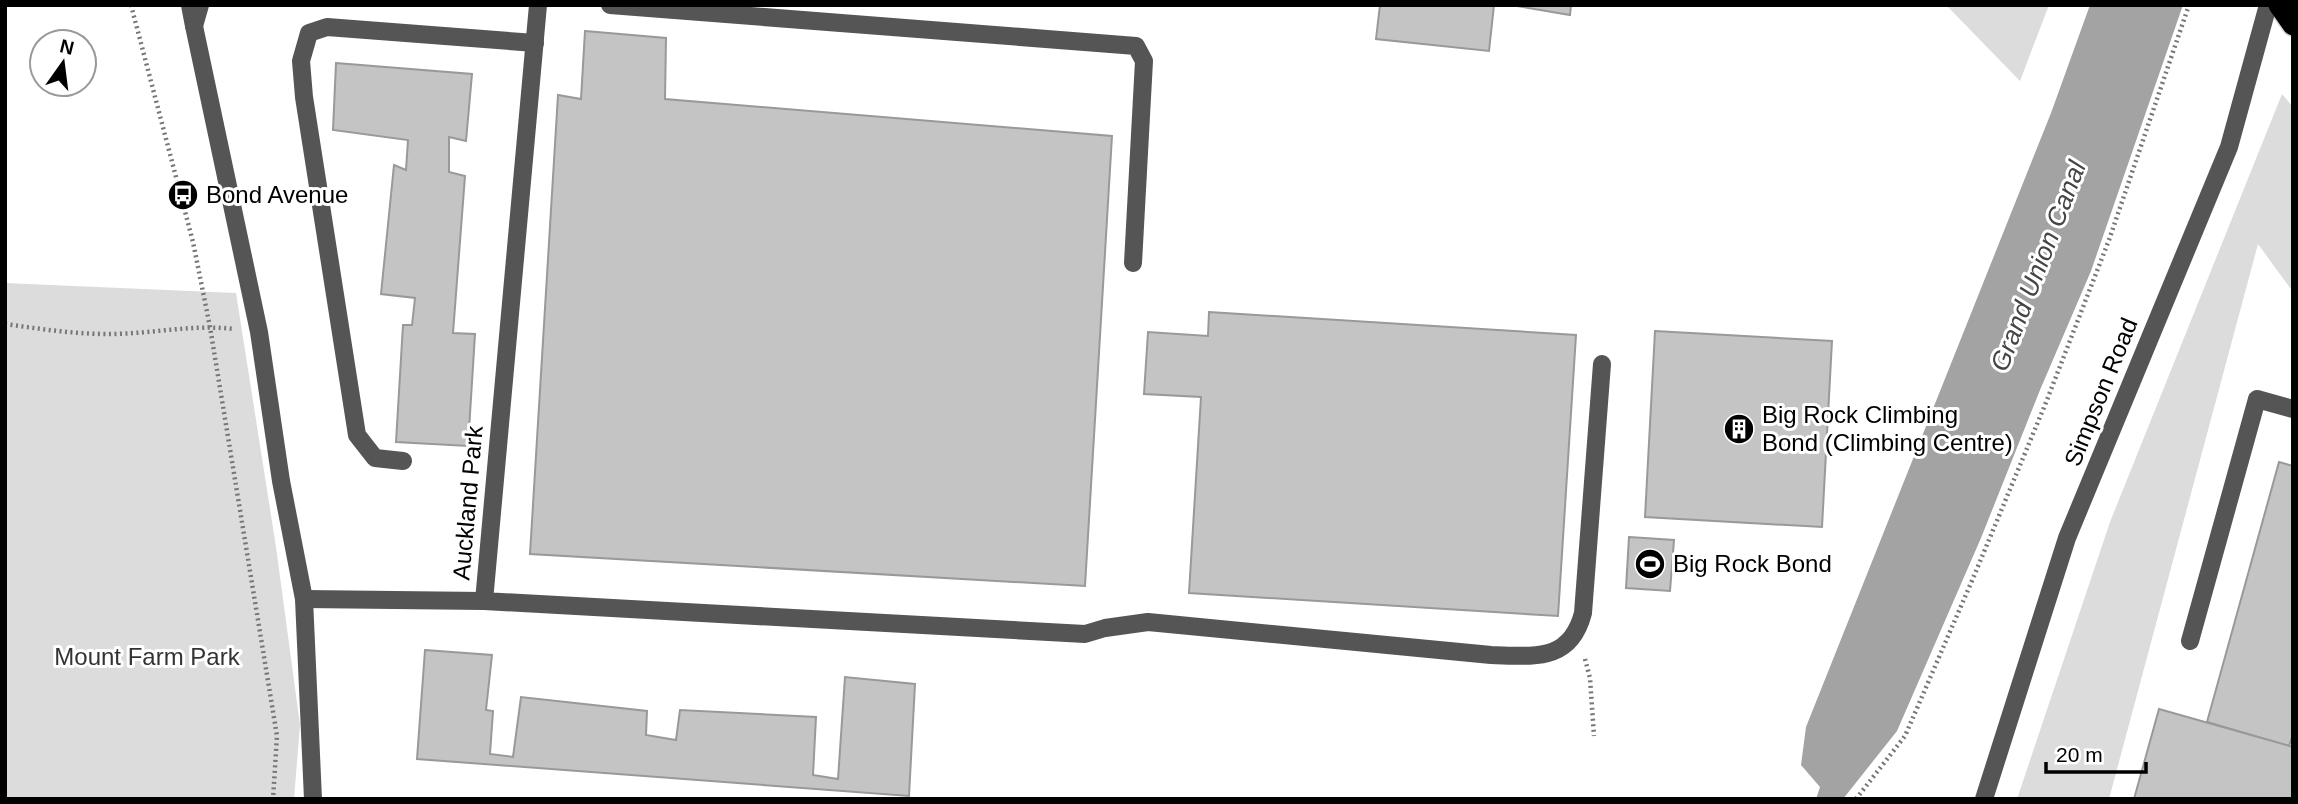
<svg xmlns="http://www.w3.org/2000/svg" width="2298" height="804" font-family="Helvetica,sans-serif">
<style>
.green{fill:#dcdcdc}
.water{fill:#a3a3a3}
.building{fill:#c4c4c4;stroke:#999;stroke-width:2}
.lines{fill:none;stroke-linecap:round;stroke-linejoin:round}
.highway-casing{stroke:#dbdbdb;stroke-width:24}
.path{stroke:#777;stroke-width:4.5;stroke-dasharray:2 3.5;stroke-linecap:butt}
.minor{stroke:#555;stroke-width:18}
.highway{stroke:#000;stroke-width:21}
.labels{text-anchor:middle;stroke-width:6;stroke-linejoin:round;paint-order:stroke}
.poi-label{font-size:24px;fill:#000;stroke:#fff;text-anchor:start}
.street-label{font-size:24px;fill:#000;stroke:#fff}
.park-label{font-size:24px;fill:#333;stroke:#fff}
.water-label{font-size:26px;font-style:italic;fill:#444;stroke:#fff}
</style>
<rect width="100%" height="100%" fill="#fff"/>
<g class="green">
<path d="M 1946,5 L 2049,5 L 2020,81 Z"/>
<path d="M 2282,94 L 2293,107 L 2293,292 L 2258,244 L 2109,799 L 2017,799 L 2110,522 Z"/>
<path d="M 5,283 L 236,293 L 276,547 L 300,725 L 294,799 L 5,799 Z"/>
</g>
<path class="water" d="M 2090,5 L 2183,5 L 2091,271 L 2040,390 L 1981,538 L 1897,731 L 1843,799 L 1816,799 L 1820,787 L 1801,765 L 1806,727 L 2051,113 Z"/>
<g class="building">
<path d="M 1380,5 L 1494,5 L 1489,51 L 1376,39 Z"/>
<path d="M 1511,5 L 1571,5 L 1570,15 Z"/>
<path d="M 585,31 L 666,38 L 665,99 L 1112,136 L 1085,586 L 530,554 L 558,95 L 581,99 Z"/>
<path d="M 336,63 L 472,74 L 466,141 L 449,137 L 449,172 L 465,176 L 453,333 L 475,334 L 468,446 L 396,442 L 403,325 L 412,325 L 415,298 L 381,294 L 394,165 L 406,170 L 408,140 L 333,130 Z"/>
<path d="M 1209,312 L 1576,335 L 1558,616 L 1189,593 L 1201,397 L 1144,394 L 1148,332 L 1208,336 Z"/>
<path d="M 1655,331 L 1832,341 L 1822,527 L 1645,517 Z"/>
<path d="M 2279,462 L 2293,466 L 2293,734 L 2289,746 L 2207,722 Z"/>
<path d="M 1629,537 L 1674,540 L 1670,591 L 1626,588 Z"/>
<path d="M 425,650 L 492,655 L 486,710 L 493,711 L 490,754 L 513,757 L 521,697 L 647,711 L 646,735 L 676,740 L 680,710 L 816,717 L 813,775 L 838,779 L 845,677 L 915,684 L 909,796 L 417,759 Z"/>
<path d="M 2159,709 L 2293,747 L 2293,799 L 2134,799 Z"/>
</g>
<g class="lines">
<g class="highway-casing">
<path id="highway" d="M 2279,5 L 2293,25"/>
</g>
<g class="path">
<path d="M 131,5 L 193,242 L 210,327 L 277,736 L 273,799"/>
<path d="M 5,324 C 40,329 74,334 109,334 C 151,334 192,324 234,329"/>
<path d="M 1585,659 L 1590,678 L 1594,736"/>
<path d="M 1856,799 L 1905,736 L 1974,576 L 2045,405 L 2109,240 L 2189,5"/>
</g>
<g class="minor">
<path d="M 190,5 L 194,26 L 200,5"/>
<path d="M 538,5 L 484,601 L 1085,634 L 1105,628 L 1148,622 L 1491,655 C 1533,656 1570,663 1583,613 L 1602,364"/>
<path d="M 610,5 L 1136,46 L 1144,61 L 1133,263"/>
<path d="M 194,26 L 259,332 L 281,481 L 304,599 L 313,799"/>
<path d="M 403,461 L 375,458 L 357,435 L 304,97 L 301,61 L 309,33 L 327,27 L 535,43"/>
<path d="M 304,599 L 484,601"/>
<path d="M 2190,641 L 2257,399 L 2293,409"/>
<path d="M 1984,799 L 2067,538 L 2229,147 L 2268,5"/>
</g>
<use href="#highway" class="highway"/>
</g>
<defs>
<g id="bus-disc" transform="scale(1.575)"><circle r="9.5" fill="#000" stroke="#fff"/><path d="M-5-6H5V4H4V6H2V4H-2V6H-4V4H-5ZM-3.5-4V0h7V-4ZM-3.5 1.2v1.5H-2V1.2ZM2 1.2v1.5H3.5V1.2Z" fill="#fff"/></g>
<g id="building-disc" transform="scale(1.575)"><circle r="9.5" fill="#000" stroke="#fff"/><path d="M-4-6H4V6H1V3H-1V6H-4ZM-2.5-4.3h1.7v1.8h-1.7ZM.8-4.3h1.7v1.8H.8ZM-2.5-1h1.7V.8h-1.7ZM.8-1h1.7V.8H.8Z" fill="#fff"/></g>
<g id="stadium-disc" transform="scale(1.575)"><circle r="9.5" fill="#000" stroke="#fff"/><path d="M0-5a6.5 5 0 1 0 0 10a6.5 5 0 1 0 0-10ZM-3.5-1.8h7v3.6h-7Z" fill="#fff"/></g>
</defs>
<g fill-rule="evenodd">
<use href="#bus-disc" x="183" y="195"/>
<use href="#building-disc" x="1739" y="429"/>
<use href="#stadium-disc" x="1650" y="564"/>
</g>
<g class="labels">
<g class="poi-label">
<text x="206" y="203">Bond Avenue</text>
<text x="1762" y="423">Big Rock Climbing<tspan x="1762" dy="28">Bond (Climbing Centre)</tspan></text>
<text x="1673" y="572">Big Rock Bond</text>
</g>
<g class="street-label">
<text transform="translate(2101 392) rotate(-68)" y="8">Simpson Road</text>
<text transform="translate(468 503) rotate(-85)" y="8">Auckland Park</text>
</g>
<g class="park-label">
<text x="147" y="665">Mount Farm Park</text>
</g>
<g class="water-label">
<text transform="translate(2038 266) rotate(-69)" y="9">Grand Union Canal</text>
</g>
</g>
<rect width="2298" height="804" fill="none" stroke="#000000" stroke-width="14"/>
<g transform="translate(63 63) rotate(14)"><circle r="33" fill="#ffffff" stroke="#999999" stroke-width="2"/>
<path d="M0-5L12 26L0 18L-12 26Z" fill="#000000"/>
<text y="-10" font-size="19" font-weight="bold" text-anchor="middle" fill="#000000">N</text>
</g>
<path d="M2046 762v10h100v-10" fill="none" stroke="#000000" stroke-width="3.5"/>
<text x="2056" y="762" font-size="21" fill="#000000" stroke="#ffffff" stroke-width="5" paint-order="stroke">20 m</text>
</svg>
